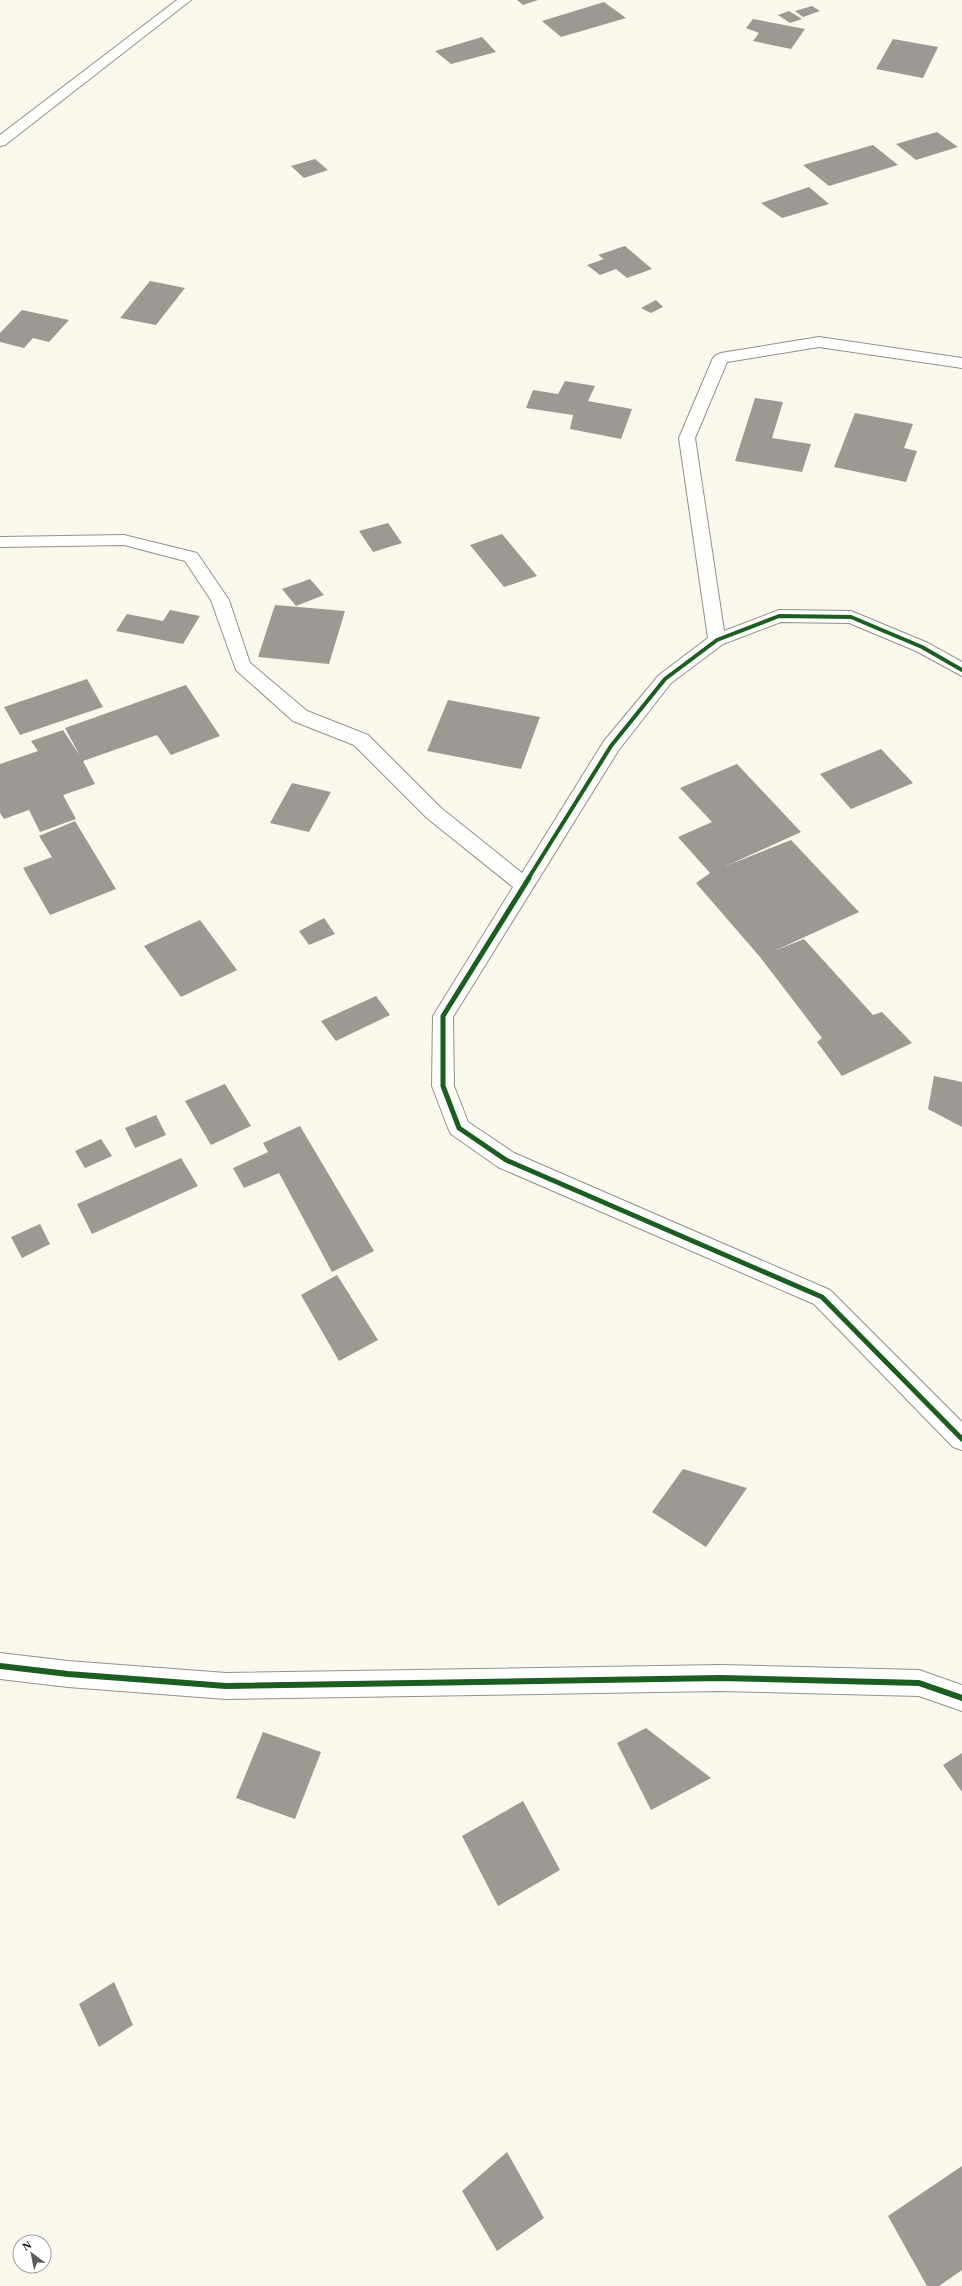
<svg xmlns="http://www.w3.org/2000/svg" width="962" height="2286" font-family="Georgia,serif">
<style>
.building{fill:#9c9994}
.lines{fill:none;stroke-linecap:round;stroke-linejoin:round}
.minor-casing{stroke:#92918c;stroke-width:2}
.minor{fill:#fefefc;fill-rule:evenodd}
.cycleway-far2-casing{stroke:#fff;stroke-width:6}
.cycleway-far1-casing{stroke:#fff;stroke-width:8}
.cycleway-casing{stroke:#fff;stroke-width:9}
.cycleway-far2{stroke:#1b5e20;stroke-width:4}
.cycleway-far1{stroke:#1b5e20;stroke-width:5}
.cycleway{stroke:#1b5e20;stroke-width:6}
</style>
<rect width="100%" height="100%" fill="#faf7ed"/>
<g class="building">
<path d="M 517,0 L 538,0 L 523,5 Z"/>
<path d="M 604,2 L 626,18 L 561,37 L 542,21 Z"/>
<path d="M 812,6 L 820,11 L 803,17 L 795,11 Z"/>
<path d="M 789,11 L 802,19 L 790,23 L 778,15 Z"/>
<path d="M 753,19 L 805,29 L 791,49 L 753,41 L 759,33 L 746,28 Z"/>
<path d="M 482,37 L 496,52 L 451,64 L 435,51 Z"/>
<path d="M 893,39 L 938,47 L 923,78 L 876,69 Z"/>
<path d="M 937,132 L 958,147 L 916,160 L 896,144 Z"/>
<path d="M 873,145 L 898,165 L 829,186 L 803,165 Z"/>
<path d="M 315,159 L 328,170 L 304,178 L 291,166 Z"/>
<path d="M 809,187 L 829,204 L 782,218 L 761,203 Z"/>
<path d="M 625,246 L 652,269 L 627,278 L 616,269 L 600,275 L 587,265 L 604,259 L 598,255 Z"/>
<path d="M 150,281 L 185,288 L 156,325 L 120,318 Z"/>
<path d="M 656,300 L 663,307 L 651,313 L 641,308 Z"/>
<path d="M 22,310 L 69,320 L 49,342 L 33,338 L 24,348 L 0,342 L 0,333 Z"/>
<path d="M 565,381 L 595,386 L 588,401 L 632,409 L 621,439 L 570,429 L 573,415 L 526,408 L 533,390 L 558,394 Z"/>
<path d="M 755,398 L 783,402 L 772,438 L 811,444 L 802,472 L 735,461 Z"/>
<path d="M 855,413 L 913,424 L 904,448 L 917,451 L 906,482 L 834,467 Z"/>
<path d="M 388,523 L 402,543 L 373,552 L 359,531 Z"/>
<path d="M 502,534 L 537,576 L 504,587 L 470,545 Z"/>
<path d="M 310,579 L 324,595 L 296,606 L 282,589 Z"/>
<path d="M 275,605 L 345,611 L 329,664 L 258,657 Z"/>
<path d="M 170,610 L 200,616 L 183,644 L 116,631 L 127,614 L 163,621 Z"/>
<path d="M 87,679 L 103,707 L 20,735 L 4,707 Z"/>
<path d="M 186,685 L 220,736 L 171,755 L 157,735 L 83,761 L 95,784 L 63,795 L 76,819 L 40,832 L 29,810 L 4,819 L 0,813 L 0,764 L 38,751 L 31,741 L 63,730 L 80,756 L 65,728 Z"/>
<path d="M 448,700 L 540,717 L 521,769 L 427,751 Z"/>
<path d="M 881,749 L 913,783 L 851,809 L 820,774 Z"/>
<path d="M 737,764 L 801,832 L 726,866 L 791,840 L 859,912 L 774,951 L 804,939 L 873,1015 L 882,1012 L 912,1043 L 842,1076 L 817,1042 L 822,1038 L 760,957 L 696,883 L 710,873 L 678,837 L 712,822 L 680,788 Z"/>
<path d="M 292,783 L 331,792 L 309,832 L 270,823 Z"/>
<path d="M 75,821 L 116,889 L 50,915 L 23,868 L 52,857 L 39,836 Z"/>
<path d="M 324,918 L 335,934 L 309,945 L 299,931 Z"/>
<path d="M 200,920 L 237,970 L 181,997 L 144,946 Z"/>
<path d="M 376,996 L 390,1015 L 336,1041 L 321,1021 Z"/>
<path d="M 934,1076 L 962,1082 L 962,1127 L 928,1109 Z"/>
<path d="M 225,1084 L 251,1126 L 211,1145 L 185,1101 Z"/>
<path d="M 156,1115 L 166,1135 L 135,1148 L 125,1128 Z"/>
<path d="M 300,1126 L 374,1251 L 332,1272 L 279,1173 L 244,1188 L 233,1168 L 268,1152 L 263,1143 Z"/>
<path d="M 101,1139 L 112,1156 L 85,1168 L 75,1151 Z"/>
<path d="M 181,1158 L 198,1186 L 92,1234 L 77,1204 Z"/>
<path d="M 40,1224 L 50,1244 L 22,1258 L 11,1237 Z"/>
<path d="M 337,1275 L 378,1340 L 339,1361 L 301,1295 Z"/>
<path d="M 683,1469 L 747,1488 L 706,1547 L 652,1512 Z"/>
<path d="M 646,1728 L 711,1778 L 651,1810 L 617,1743 Z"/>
<path d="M 263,1732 L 321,1752 L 295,1819 L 236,1798 Z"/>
<path d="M 962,1753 L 962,1792 L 943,1765 Z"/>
<path d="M 523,1801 L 560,1870 L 498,1906 L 462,1836 Z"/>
<path d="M 114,1982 L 133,2025 L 99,2047 L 79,2004 Z"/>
<path d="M 507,2152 L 544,2218 L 497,2251 L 462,2191 Z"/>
<path d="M 962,2166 L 962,2270 L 939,2286 L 927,2286 L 888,2216 Z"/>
</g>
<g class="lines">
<g class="minor-casing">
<g id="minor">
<path d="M 177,0 L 191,0 L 5,145 L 0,146 L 0,135 Z"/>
<path d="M 819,337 L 962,358 L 962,368 L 819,347 L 727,362 L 695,438 L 724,631 L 779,610 L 851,611 L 928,643 L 962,662 L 962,676 L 916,651 L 849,623 L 781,622 L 723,644 L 671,683 L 618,751 L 453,1017 L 454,1086 L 468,1122 L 514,1153 L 830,1290 L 962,1422 L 962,1450 L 953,1447 L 814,1304 L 498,1167 L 451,1134 L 448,1128 L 432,1086 L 433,1016 L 513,887 L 427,818 L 354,745 L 293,721 L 236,670 L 211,600 L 185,561 L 124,545 L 0,547 L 0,537 L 2,537 L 124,535 L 197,553 L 229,600 L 250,663 L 307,711 L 368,735 L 441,808 L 522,873 L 604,741 L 659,675 L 708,638 L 679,438 L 713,358 L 716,355 L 721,353 Z"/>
<path d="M 0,1653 L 68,1661 L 226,1673 L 720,1665 L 919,1670 L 962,1685 L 962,1711 L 919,1696 L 720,1691 L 226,1699 L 68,1687 L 0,1679 Z"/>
</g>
</g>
<use href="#minor" class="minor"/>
<g class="cycleway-far2-casing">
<path id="cycleway-far2" d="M 528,879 L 611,746 L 665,679 L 717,640 L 779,616 L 851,617 L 922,647 L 962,670"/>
</g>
<g class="cycleway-far1-casing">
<path id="cycleway-far1" d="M 529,878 L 443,1016 L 443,1086 L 459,1128 L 506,1160 L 822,1297 L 962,1439"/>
</g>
<g class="cycleway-casing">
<path id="cycleway" d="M 0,1666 L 68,1674 L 226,1686 L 720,1678 L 919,1683 L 962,1698"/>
</g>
<use href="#cycleway-far2" class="cycleway-far2"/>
<use href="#cycleway-far1" class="cycleway-far1"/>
<use href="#cycleway" class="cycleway"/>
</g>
<g transform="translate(32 2254) rotate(328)"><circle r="19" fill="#ffffff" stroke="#9d9d9d"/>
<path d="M0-3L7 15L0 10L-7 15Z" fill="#5e5d59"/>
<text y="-6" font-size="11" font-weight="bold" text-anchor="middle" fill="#0a0a0a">N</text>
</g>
</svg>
